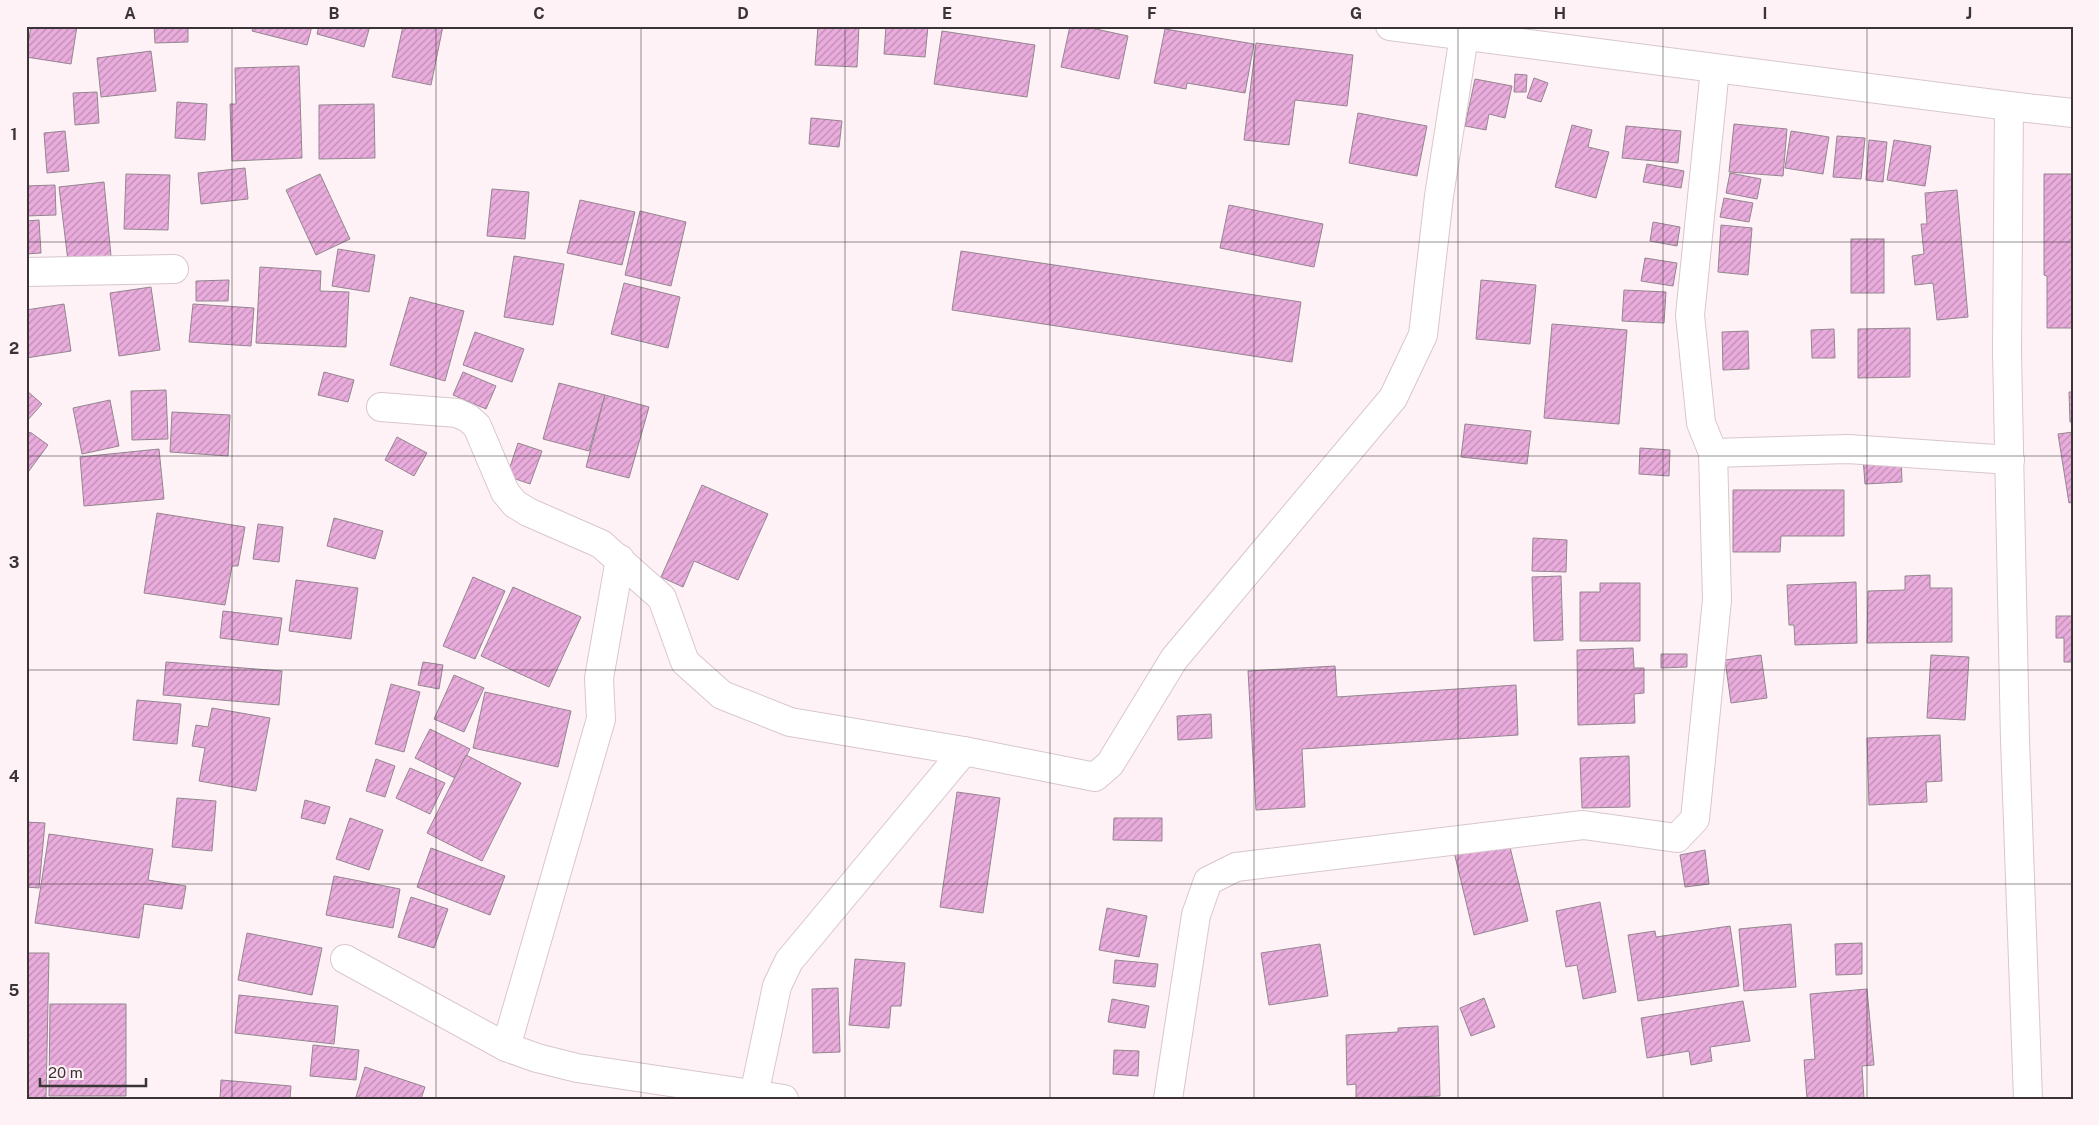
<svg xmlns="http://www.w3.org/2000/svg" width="2099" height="1125" font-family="'Public Sans',sans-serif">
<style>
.building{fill:url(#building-hatch);stroke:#948690}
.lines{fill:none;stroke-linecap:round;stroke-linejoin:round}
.minor-casing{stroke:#d8c7cd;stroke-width:30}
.tertiary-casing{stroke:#d8c7cd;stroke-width:30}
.minor{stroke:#fff;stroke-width:28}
.tertiary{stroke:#fff;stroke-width:28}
.grid{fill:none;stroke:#3b3436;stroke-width:1;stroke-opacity:0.55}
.neatline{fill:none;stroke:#3b3436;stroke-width:2}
.grid-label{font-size:16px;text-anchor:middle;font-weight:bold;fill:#3b3436}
</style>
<defs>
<pattern id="building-hatch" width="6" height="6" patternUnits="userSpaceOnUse" patternTransform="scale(1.25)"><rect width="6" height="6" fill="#e9acdc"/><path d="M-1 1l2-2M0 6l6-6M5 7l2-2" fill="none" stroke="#be8db3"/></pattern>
</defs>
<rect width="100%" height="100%" fill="#fef2f6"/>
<g class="building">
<path d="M 31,26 L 77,26 L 71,64 L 26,57 Z"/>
<path d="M 154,26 L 188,26 L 188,42 L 155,43 Z"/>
<path d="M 254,26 L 312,26 L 307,45 L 252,31 Z"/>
<path d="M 319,26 L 370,26 L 364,47 L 317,34 Z"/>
<path d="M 403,26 L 443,26 L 431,85 L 392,77 Z"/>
<path d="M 818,26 L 859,26 L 857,67 L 815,65 Z"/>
<path d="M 886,26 L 928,26 L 925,57 L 884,54 Z"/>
<path d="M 1070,26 L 1082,26 L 1128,36 L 1119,79 L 1061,67 Z"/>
<path d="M 1165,29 L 1254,44 L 1245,93 L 1187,83 L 1186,89 L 1154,83 Z"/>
<path d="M 942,31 L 1035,45 L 1027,97 L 934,84 Z"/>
<path d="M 1256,43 L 1353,55 L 1347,106 L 1295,100 L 1289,145 L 1244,140 Z"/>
<path d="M 151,51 L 156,91 L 101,97 L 97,58 Z"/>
<path d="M 299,66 L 302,158 L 232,161 L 230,104 L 236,104 L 235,68 Z"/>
<path d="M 1515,74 L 1527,75 L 1526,92 L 1514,92 Z"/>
<path d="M 1534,78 L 1548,83 L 1541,102 L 1527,98 Z"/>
<path d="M 1475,79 L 1512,86 L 1505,118 L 1489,114 L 1486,130 L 1465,126 Z"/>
<path d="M 97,92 L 99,123 L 75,125 L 73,93 Z"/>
<path d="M 177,102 L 207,104 L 205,140 L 175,138 Z"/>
<path d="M 374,104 L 375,158 L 319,159 L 319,105 Z"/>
<path d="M 1358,113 L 1427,126 L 1417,176 L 1349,163 Z"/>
<path d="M 811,118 L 842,121 L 839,147 L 809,144 Z"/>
<path d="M 1734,124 L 1787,129 L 1783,176 L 1729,172 Z"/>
<path d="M 1572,125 L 1592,130 L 1588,147 L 1609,152 L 1596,198 L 1555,187 Z"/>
<path d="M 1626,126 L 1681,131 L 1678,163 L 1622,158 Z"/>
<path d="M 65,131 L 69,171 L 47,173 L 44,133 Z"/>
<path d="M 1791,131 L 1829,137 L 1823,174 L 1785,168 Z"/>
<path d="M 1837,136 L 1865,138 L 1861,179 L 1833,177 Z"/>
<path d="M 1869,140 L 1887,142 L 1883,182 L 1866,180 Z"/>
<path d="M 1894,140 L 1931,146 L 1925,186 L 1887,180 Z"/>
<path d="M 1647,164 L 1684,171 L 1681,188 L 1643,182 Z"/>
<path d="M 245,168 L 248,199 L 201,204 L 198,173 Z"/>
<path d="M 1730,173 L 1761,179 L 1757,199 L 1726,193 Z"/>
<path d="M 126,174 L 170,175 L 168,230 L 124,229 Z"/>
<path d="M 320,174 L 350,239 L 316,255 L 286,190 Z"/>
<path d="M 2044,174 L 2073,174 L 2073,328 L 2047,328 L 2047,276 L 2044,275 Z"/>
<path d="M 104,182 L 111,256 L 68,261 L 59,187 Z"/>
<path d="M 55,185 L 56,215 L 26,216 L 26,186 Z"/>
<path d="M 492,189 L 529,192 L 525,239 L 487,236 Z"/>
<path d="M 1957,190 L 1968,317 L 1937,320 L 1933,283 L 1915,285 L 1912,256 L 1924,254 L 1921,224 L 1927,224 L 1925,193 Z"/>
<path d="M 1724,198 L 1753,203 L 1749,222 L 1720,217 Z"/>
<path d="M 580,200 L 635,212 L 622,265 L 567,253 Z"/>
<path d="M 1229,205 L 1323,224 L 1314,267 L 1220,248 Z"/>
<path d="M 640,211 L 686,222 L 671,286 L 625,275 Z"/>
<path d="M 39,220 L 41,253 L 26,254 L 26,221 Z"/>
<path d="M 1653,222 L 1680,227 L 1677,246 L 1650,241 Z"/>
<path d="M 1721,225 L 1752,228 L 1748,275 L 1718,272 Z"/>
<rect x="1851" y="239" width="33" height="54"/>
<path d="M 338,249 L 375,255 L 369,292 L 332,286 Z"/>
<path d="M 961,251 L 1301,302 L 1292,362 L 952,310 Z"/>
<path d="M 514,256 L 564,264 L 553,325 L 504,317 Z"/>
<path d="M 1645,258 L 1677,263 L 1673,286 L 1641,281 Z"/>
<path d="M 260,267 L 321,271 L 320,291 L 349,292 L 346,347 L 256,343 Z"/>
<path d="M 229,280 L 228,301 L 196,301 L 196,281 Z"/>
<path d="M 1481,280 L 1536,285 L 1530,344 L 1476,339 Z"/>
<path d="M 624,283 L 680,297 L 668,348 L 611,334 Z"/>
<path d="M 151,287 L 160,350 L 119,356 L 110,293 Z"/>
<path d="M 1624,290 L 1666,292 L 1664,323 L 1622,321 Z"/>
<path d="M 410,297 L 464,311 L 445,381 L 390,365 Z"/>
<path d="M 64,304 L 71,351 L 26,358 L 26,310 Z"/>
<path d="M 193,304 L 254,308 L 251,346 L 189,342 Z"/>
<path d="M 1552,324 L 1627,330 L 1619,424 L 1544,418 Z"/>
<path d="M 1910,328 L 1910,377 L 1858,378 L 1858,329 Z"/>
<path d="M 1834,329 L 1835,358 L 1812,358 L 1811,330 Z"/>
<path d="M 1748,331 L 1749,369 L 1723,370 L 1722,332 Z"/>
<path d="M 475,332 L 524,349 L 512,382 L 463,365 Z"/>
<path d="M 324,372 L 354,380 L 348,402 L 318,395 Z"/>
<path d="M 463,372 L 496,386 L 486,409 L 453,395 Z"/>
<path d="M 559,383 L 605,395 L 589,451 L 543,439 Z"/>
<path d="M 26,390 L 42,404 L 26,422 Z"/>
<path d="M 166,390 L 168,439 L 132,440 L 131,391 Z"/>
<path d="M 2069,392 L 2073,392 L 2073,422 L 2070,422 Z"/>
<path d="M 605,395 L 649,407 L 629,478 L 586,467 Z"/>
<path d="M 110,400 L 119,446 L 82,454 L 73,408 Z"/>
<path d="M 172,412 L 230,415 L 228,456 L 170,452 Z"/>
<path d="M 1465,424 L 1531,431 L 1527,464 L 1461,457 Z"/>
<path d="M 30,432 L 48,445 L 26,475 L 26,438 Z"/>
<path d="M 2073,432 L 2073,502 L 2069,503 L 2058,434 Z"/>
<path d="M 397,437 L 427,453 L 414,476 L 385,460 Z"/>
<path d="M 518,443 L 542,451 L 530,484 L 507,476 Z"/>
<path d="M 1640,448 L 1670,450 L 1669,476 L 1639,474 Z"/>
<path d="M 159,449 L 164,499 L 84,506 L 80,457 Z"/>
<path d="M 1901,457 L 1902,482 L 1865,484 L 1863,458 Z"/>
<path d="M 702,485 L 768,514 L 738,580 L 694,561 L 683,587 L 661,577 Z"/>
<path d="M 1733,490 L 1844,490 L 1844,536 L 1781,536 L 1780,552 L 1733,552 Z"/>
<path d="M 157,513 L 245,527 L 238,566 L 232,566 L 225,605 L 144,593 Z"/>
<path d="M 334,518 L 383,531 L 375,559 L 327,546 Z"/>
<path d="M 258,524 L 283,527 L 279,562 L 253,559 Z"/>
<path d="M 1533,538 L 1567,540 L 1566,572 L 1532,571 Z"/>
<path d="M 1930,575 L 1930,588 L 1952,588 L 1952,642 L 1867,643 L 1868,591 L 1905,590 L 1905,576 Z"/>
<path d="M 1561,576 L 1563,640 L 1534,641 L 1532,577 Z"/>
<path d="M 473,577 L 505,591 L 475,659 L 443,646 Z"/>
<path d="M 296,580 L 358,588 L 351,639 L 289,631 Z"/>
<path d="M 1856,582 L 1857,643 L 1795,645 L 1794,625 L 1789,625 L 1787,585 Z"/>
<path d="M 1600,583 L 1640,583 L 1640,641 L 1580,641 L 1580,592 L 1600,592 Z"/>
<path d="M 513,587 L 581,617 L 549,687 L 481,656 Z"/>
<path d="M 223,611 L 282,618 L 278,645 L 220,638 Z"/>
<path d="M 2056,616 L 2073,616 L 2073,662 L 2064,662 L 2064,638 L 2056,638 Z"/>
<path d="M 1633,648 L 1634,668 L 1644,668 L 1644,693 L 1634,694 L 1635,723 L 1578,725 L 1577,650 Z"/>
<path d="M 1661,654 L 1687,654 L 1687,667 L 1661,668 Z"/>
<path d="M 1761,655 L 1767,698 L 1731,703 L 1725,660 Z"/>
<path d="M 1931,655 L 1969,657 L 1965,720 L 1927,718 Z"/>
<path d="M 166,662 L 282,671 L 279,705 L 163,695 Z"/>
<path d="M 423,662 L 443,665 L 439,689 L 418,685 Z"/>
<path d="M 1335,666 L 1337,697 L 1516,685 L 1518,735 L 1302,749 L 1305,807 L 1256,810 L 1248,671 Z"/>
<path d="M 454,675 L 484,688 L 464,732 L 434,719 Z"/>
<path d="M 391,684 L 420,692 L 404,752 L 375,744 Z"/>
<path d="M 485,692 L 571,711 L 558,767 L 473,748 Z"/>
<path d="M 137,700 L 181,704 L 177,744 L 133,740 Z"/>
<path d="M 212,708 L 270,718 L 256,791 L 199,781 L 205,748 L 192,746 L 196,725 L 208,727 Z"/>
<path d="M 1211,714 L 1212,738 L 1178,740 L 1177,716 Z"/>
<path d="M 430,729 L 470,749 L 455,778 L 415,758 Z"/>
<path d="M 1940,735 L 1942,781 L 1926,782 L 1927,802 L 1869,805 L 1867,738 Z"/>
<path d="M 466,755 L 521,783 L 482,861 L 427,833 Z"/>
<path d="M 1629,756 L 1630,807 L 1582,808 L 1580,758 Z"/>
<path d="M 376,759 L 395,766 L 385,797 L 366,791 Z"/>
<path d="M 410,768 L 445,783 L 430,814 L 396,798 Z"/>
<path d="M 957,792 L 1000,798 L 983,913 L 940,907 Z"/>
<path d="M 177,798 L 216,801 L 212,851 L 172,847 Z"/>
<path d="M 305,800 L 330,807 L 325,824 L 301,818 Z"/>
<path d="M 350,818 L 383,830 L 369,870 L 336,859 Z"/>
<path d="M 1114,818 L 1162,818 L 1162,841 L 1113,840 Z"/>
<path d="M 26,822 L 45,823 L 39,888 L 26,887 Z"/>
<path d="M 49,834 L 153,849 L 148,880 L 186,886 L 182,909 L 144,904 L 139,938 L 35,923 Z"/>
<path d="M 1508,839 L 1528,921 L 1474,935 L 1454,852 Z"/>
<path d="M 431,848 L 505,876 L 490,915 L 417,887 Z"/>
<path d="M 1705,850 L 1709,884 L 1685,887 L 1680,855 Z"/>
<path d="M 334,876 L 400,889 L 393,928 L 326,915 Z"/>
<path d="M 411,897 L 448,909 L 434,948 L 398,937 Z"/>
<path d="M 1600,902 L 1616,992 L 1583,999 L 1577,965 L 1566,967 L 1556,911 Z"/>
<path d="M 1107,908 L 1147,916 L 1139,957 L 1099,950 Z"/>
<path d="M 1791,924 L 1796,987 L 1744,991 L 1739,929 Z"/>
<path d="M 1730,926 L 1739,986 L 1638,1001 L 1628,935 L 1655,931 L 1656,937 Z"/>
<path d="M 247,933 L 322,948 L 312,995 L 238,980 Z"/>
<path d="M 1862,943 L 1862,974 L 1836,975 L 1835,944 Z"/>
<path d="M 1320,944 L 1328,996 L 1269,1005 L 1261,953 Z"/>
<path d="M 26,953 L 49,953 L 46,1099 L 26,1099 Z"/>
<path d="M 855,959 L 905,963 L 901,1006 L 891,1006 L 889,1028 L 849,1025 Z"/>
<path d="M 1115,960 L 1158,964 L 1155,987 L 1113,983 Z"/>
<path d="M 838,988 L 840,1052 L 813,1053 L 812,989 Z"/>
<path d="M 1867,989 L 1874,1065 L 1862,1066 L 1864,1099 L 1807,1099 L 1804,1060 L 1815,1059 L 1810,994 Z"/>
<path d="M 239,995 L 338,1006 L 334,1044 L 235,1033 Z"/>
<path d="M 1484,998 L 1495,1027 L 1471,1036 L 1460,1008 Z"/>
<path d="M 1112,999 L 1149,1006 L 1145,1028 L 1108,1022 Z"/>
<path d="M 1743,1001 L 1750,1041 L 1710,1047 L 1712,1061 L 1691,1065 L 1689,1051 L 1647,1058 L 1641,1018 Z"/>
<path d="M 50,1004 L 126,1004 L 126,1096 L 49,1096 Z"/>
<path d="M 1438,1026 L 1440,1096 L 1356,1099 L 1356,1084 L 1347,1085 L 1346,1035 L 1398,1032 L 1398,1028 Z"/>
<path d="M 313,1045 L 359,1050 L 356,1080 L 310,1076 Z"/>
<path d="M 1114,1050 L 1139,1051 L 1138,1076 L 1113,1074 Z"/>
<path d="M 365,1067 L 425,1087 L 421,1099 L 362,1099 L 356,1097 Z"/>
<path d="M 221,1080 L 291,1086 L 290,1099 L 220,1099 Z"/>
</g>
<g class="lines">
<g class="minor-casing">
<g id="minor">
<path d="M 2009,106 L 2007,352 L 2015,740 L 2028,1099"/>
<path d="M 26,272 L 174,269"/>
<path d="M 381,407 L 457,413 L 468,418 L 477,426 L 505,492 L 515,504 L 528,512 L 601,544 L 662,598 L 685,662 L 722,695 L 790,722 L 964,751"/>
<path d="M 1713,453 L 1848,449 L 2010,460"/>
<path d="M 345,959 L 506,1047 L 537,1058 L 577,1068 L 784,1099"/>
<path d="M 506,1047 L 601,719 L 599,678 L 620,559"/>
<path d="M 754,1095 L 777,986 L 789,961 L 964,751 L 1095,777 L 1110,764 L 1174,659 L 1393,398 L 1423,335 L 1439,196 L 1464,36"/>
<path d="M 1168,1099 L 1196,915 L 1208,881 L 1236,867 L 1583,825 L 1677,838 L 1695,819 L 1717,600 L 1713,453 L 1701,423 L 1690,315 L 1715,69"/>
</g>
</g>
<g class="tertiary-casing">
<path id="tertiary" d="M 1390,26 L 2009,106 L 2073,113"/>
</g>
<use href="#minor" class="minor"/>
<use href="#tertiary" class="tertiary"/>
</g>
<path class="grid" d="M 232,26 L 232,1099M 436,26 L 436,1099M 641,26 L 641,1099M 845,26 L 845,1099M 1050,26 L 1050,1099M 1254,26 L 1254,1099M 1458,26 L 1458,1099M 1663,26 L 1663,1099M 1867,26 L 1867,1099M 26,242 L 2073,242M 26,456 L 2073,456M 26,670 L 2073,670M 26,884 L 2073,884"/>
<rect width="2099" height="1125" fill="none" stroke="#fef2f6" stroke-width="55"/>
<path d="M40 1078v8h106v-8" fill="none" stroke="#3b3436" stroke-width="2.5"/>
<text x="48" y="1078" font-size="15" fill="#3b3436" stroke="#fef2f6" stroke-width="4" paint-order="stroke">20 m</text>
<rect x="28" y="28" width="2044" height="1070" class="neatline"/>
<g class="grid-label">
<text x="130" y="19">A</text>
<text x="334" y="19">B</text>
<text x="539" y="19">C</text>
<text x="743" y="19">D</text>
<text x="947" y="19">E</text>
<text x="1152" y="19">F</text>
<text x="1356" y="19">G</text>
<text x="1560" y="19">H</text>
<text x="1765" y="19">I</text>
<text x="1969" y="19">J</text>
<text x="14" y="140">1</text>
<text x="14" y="354">2</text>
<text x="14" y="568">3</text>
<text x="14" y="782">4</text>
<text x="14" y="996">5</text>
</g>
</svg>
